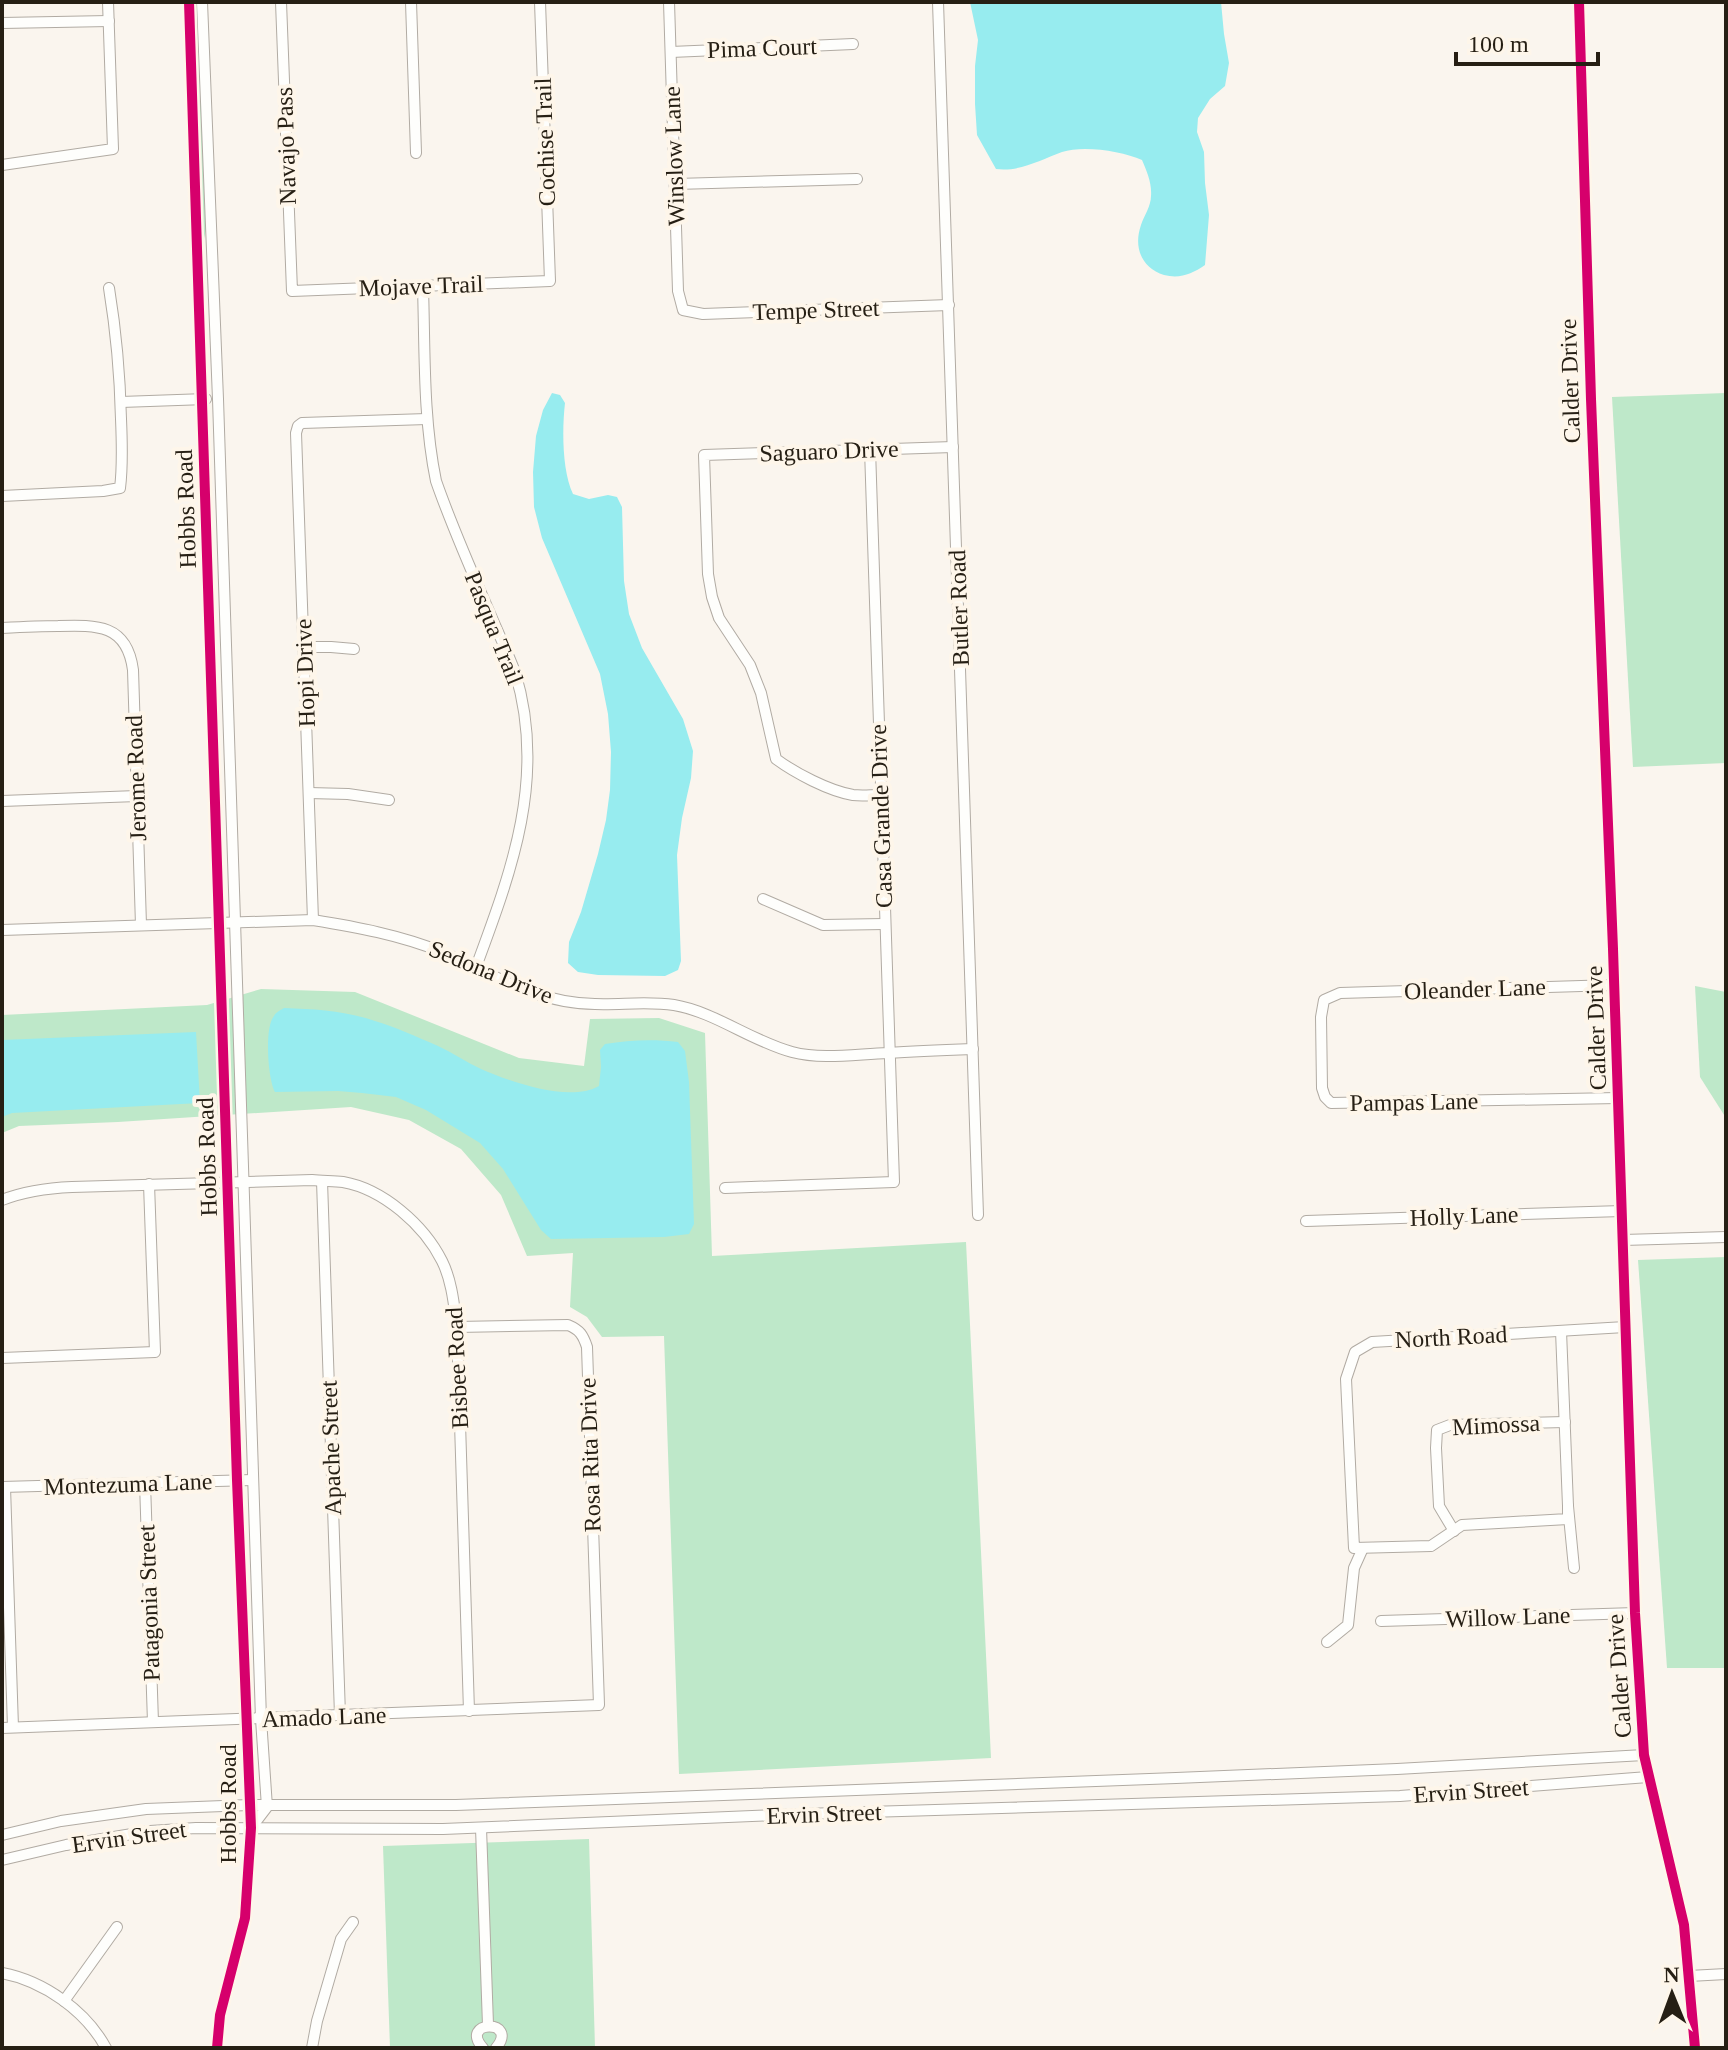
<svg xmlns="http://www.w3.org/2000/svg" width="1728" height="2050" font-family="Georgia,serif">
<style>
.green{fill:#bee8c9}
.water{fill:#97ecef}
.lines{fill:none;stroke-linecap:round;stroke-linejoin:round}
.minor-casing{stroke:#b1aba3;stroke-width:12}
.minor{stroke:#fefefc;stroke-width:10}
.cycleway-casing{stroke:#fef6ea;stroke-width:15}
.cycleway{stroke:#d6006c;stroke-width:10}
.labels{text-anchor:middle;stroke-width:8;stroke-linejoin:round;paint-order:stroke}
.street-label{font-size:24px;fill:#261f14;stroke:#fef6ea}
</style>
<rect width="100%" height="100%" fill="#faf5ee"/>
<g class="green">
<path d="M 193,2 L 198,2 L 206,229 L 204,239 L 201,228 Z"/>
<path d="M 1726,393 L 1726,763 L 1633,767 L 1612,397 Z"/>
<path d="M 1695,986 L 1726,992 L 1726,1118 L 1700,1077 Z"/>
<path d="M 261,989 L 355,992 L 519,1058 L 584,1066 L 590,1019 L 659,1018 L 705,1033 L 712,1256 L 966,1242 L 991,1758 L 679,1774 L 664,1336 L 602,1337 L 587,1317 L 570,1307 L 573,1253 L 527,1256 L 501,1195 L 461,1149 L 409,1120 L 351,1107 L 118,1122 L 19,1126 L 2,1133 L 2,1015 L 207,1005 Z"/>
<path d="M 1726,1257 L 1726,1668 L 1667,1668 L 1638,1260 Z"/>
<path d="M 589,1839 L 595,2048 L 390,2048 L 383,1846 Z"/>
</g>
<g class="water">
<path d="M 970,2 L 1221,2 L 1224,34 L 1229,63 L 1225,86 L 1210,99 L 1198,118 L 1197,132 L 1204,152 L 1205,183 L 1209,215 L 1205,265 C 1192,274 1180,279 1164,275 C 1142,268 1133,248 1141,225 C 1144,216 1151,206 1151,196 C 1152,183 1147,172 1142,160 C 1122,151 1083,145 1062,152 C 1040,160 1020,172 996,169 L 977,135 L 975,104 L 975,66 L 978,40 Z"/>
<path d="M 552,393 L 560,395 L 565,403 C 562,429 562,471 573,494 L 589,499 L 608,495 L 617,497 L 622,507 L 624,581 L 629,614 L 642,648 L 683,719 L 693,751 L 691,778 L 682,818 L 677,855 L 681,961 L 678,970 L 665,976 L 598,975 L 578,972 L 568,963 L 569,942 L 581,912 L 598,854 L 606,820 L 610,790 L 611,752 L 608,714 L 600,674 L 542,538 L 534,507 L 533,472 L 536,436 L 543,410 Z"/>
<path d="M 284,1008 C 315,1009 346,1011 375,1021 C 396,1027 417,1037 438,1046 C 453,1053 466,1062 481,1069 C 511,1082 569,1103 599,1086 L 601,1067 L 600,1050 L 605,1044 C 629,1040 654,1039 678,1042 L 685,1051 L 689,1082 L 694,1224 L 689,1234 L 664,1237 L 551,1239 L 541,1230 L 503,1169 L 480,1143 L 426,1110 L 396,1097 L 362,1093 L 338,1091 L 275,1092 C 268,1079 264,1028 274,1016 C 276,1012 281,1010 284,1008 Z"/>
<path d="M 196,1032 L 200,1103 L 12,1113 L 2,1117 L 2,1040 Z"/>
</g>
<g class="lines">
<g class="minor-casing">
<g id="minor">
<path d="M 189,2 L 237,1480 L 251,1828 L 245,1918 L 220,2015 L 217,2048"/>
<path d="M 202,2 L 218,399 L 261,1719 L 267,1807 L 251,1828"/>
<path d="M 281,2 L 292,291 L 550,281 L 540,2"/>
<path d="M 411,2 L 416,153"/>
<path d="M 669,2 L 678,291 L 683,310 L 703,314 L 949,305"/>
<path d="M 938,2 L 978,1215"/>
<path d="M 1579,2 L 1591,399 L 1613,949 L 1635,1613 L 1644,1755 L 1684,1925 L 1695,2048"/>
<path d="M 2,23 L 109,21"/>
<path d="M 671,52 L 853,44"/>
<path d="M 2,165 L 113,149 L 108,2"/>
<path d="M 676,184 L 857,179"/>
<path d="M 423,287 C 425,352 423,418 436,481 C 452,527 472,572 491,616 C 499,635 508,653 515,672 C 547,776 512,870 476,967"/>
<path d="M 121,402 L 206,399"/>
<path d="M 2,496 L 103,491 L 120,488 C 123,465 122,442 121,419 C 120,375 116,331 109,288"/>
<path d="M 2,628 C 21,627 40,626 58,626 C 97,625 127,624 133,670 L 141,925"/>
<path d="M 304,647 L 331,647 L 354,649"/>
<path d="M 309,793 L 348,794 L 389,800"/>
<path d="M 880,795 C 871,795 862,796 853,795 C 829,791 795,773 776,759 L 761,693 L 750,665 L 719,618 L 712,597 L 708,574 L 704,455 L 953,447"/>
<path d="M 2,801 L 137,796"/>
<path d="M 763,899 L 823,925 L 884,924"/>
<path d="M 313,920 L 296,433 L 298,426 L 302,423 L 427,419"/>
<path d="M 2,930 L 313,920 C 356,927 400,935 442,952 C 471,964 500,981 530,992 C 551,999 573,1004 595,1004 C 621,1005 647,1001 674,1005 C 715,1012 751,1041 792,1052 C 822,1060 856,1054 888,1053 C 916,1051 944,1050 973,1049"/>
<path d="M 1614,985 L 1340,993 L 1324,1000 L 1321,1017 L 1322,1088 L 1325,1097 L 1331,1103 L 1618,1098"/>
<path d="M 322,1181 L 340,1715"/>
<path d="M 725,1188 L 894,1182 L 870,449"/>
<path d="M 2,1200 C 25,1191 48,1188 72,1187 L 312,1180 C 322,1181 333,1181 343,1182 C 383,1189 424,1225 442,1261 C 452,1281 454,1305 457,1327 L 469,1711"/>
<path d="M 1306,1221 L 1622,1211"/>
<path d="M 1623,1240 L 1726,1237"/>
<path d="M 1561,1331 L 1568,1506 L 1574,1568"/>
<path d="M 2,1358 L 155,1352 L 149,1184"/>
<path d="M 145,1483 L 153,1722"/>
<path d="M 2,1487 L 253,1480"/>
<path d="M 5,1487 L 13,1727"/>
<path d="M 1568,1506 L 1568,1519 L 1462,1525 L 1431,1546 L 1354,1548 L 1346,1379 L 1355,1352 L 1372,1342 L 1625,1327"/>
<path d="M 1454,1531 L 1439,1506 L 1436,1448 L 1437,1430 L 1450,1425 L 1565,1422"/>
<path d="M 1381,1621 L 1635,1613"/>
<path d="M 1327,1642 L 1348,1625 L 1354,1568 L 1363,1548"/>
<path d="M 2,1728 L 599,1705 L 587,1347 C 583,1335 580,1330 568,1325 L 457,1327"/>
<path d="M 481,1828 L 488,2025"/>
<path d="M 2,1835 L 61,1821 L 146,1809 L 249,1805 L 456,1805 L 1176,1778 L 1397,1769 L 1644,1755"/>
<path d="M 2,1860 L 66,1845 L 150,1831 L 196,1828 L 443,1829 L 802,1814 L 1400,1796 L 1648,1777"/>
<path d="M 2,1973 C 44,1981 86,2011 106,2048"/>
<path d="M 1689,1976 L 1726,1974"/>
<path d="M 64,2001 L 117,1927"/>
<path d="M 312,2048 L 317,2021 L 341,1939 L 353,1922"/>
<path d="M 483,2048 C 458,2020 520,2019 496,2048"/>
</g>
</g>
<use href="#minor" class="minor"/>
<g class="cycleway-casing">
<g id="cycleway">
<path d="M 189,2 L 237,1480 L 251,1828 L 245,1918 L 220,2015 L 217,2048"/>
<path d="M 1579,2 L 1591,399 L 1613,949 L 1635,1613 L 1644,1755 L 1684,1925 L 1695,2048"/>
</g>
</g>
<use href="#cycleway" class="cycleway"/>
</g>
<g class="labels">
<g class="street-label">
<text transform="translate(762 48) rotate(-2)" y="8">Pima Court</text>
<text transform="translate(545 142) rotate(-92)" y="8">Cochise Trail</text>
<text transform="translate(286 146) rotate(-92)" y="8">Navajo Pass</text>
<text transform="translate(674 156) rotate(-92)" y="8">Winslow Lane</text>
<text transform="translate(421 286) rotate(-2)" y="8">Mojave Trail</text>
<text transform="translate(816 310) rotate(-2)" y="8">Tempe Street</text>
<text transform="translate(1570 381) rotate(-92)" y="8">Calder Drive</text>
<text transform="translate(829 451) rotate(-2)" y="8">Saguaro Drive</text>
<text transform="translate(186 509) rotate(-92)" y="8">Hobbs Road</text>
<text transform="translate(959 608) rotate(-92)" y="8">Butler Road</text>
<text transform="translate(494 628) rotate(68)" y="8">Pasqua Trail</text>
<text transform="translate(305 673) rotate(-92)" y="8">Hopi Drive</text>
<text transform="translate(136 778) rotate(-92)" y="8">Jerome Road</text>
<text transform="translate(881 816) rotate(-92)" y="8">Casa Grande Drive</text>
<text transform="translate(491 972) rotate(22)" y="8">Sedona Drive</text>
<text transform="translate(1475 989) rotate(-2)" y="8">Oleander Lane</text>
<text transform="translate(1596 1028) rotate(-92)" y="8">Calder Drive</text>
<text transform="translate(1414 1102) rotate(-1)" y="8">Pampas Lane</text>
<text transform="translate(207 1157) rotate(-92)" y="8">Hobbs Road</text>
<text transform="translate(1464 1216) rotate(-2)" y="8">Holly Lane</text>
<text transform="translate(1451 1337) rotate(-3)" y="8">North Road</text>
<text transform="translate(457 1368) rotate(-93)" y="8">Bisbee Road</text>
<text transform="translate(1496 1425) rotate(-3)" y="8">Mimossa</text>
<text transform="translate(331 1448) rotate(-92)" y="8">Apache Street</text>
<text transform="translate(590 1455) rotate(-92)" y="8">Rosa Rita Drive</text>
<text transform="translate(128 1484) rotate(-2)" y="8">Montezuma Lane</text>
<text transform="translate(149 1603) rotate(-92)" y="8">Patagonia Street</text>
<text transform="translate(1508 1617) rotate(-2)" y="8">Willow Lane</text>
<text transform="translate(1619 1676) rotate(-94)" y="8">Calder Drive</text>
<text transform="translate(324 1717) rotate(-2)" y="8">Amado Lane</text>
<text transform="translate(1471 1791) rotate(-4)" y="8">Ervin Street</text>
<text transform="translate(228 1804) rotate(-90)" y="8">Hobbs Road</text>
<text transform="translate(824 1814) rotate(-2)" y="8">Ervin Street</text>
<text transform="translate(129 1837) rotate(-8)" y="8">Ervin Street</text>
</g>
</g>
<rect width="1728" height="2050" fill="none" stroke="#261f14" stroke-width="8"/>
<g transform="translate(1672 1994) rotate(359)" stroke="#fef6ea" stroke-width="6" paint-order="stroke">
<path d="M0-6L14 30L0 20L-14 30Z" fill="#261f14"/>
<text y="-12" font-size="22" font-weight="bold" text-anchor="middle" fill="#261f14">N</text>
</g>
<path d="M1456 52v12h142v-12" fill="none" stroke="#261f14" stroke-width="4"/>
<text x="1468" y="52" font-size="24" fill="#261f14" stroke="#fef6ea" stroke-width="6" paint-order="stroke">100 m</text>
</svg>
